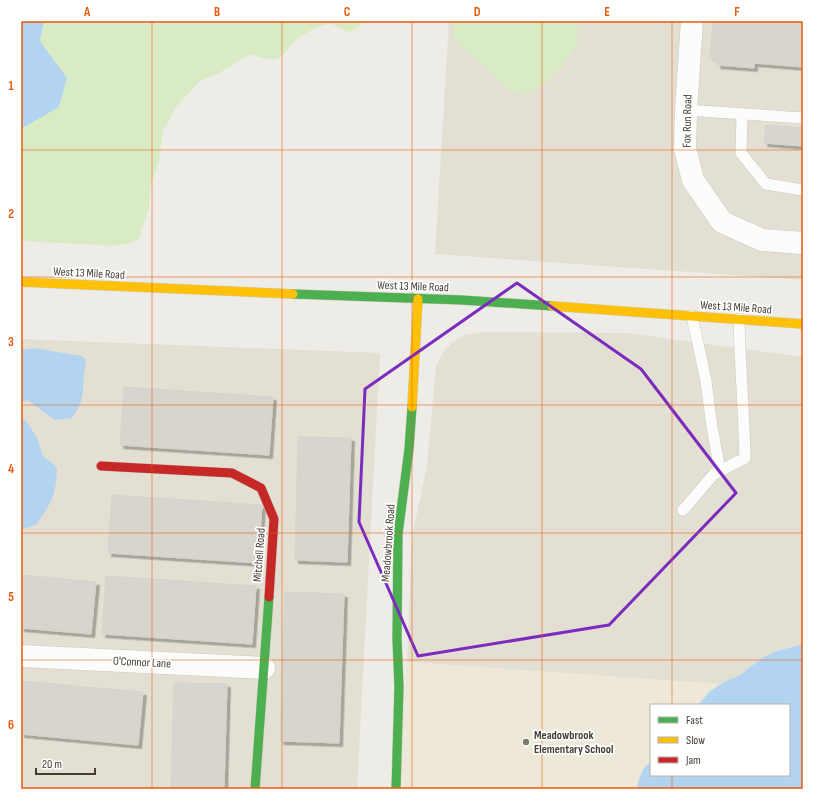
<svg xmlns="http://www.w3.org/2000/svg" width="824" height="810" font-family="'Sofia Sans Condensed',sans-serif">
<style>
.residential{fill:#e3dfd3}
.education{fill:#ede8d7;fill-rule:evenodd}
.green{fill:#d9ebc4}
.water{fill:#b2d4f0}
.building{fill:#d8d5ce;stroke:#d6d3cc;filter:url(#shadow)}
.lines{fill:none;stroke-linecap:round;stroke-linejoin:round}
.lane-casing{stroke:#cccac3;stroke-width:12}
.street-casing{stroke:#cccac3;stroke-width:23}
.fast-casing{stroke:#cecabc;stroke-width:10}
.slow-casing{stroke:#cecabc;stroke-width:10}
.jam-casing{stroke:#cecabc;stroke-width:10}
.lane{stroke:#fcfcfb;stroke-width:11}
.street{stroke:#fcfcfb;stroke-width:22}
.fast{stroke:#4caf50;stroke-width:9}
.slow{stroke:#ffc107;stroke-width:9}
.jam{stroke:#c62828;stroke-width:9}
.marked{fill:none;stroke:#7b2cbf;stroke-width:3;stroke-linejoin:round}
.grid{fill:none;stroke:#e8590c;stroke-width:1;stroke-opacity:0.55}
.poi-dot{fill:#807b71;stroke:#fff;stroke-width:1.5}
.labels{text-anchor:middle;stroke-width:3.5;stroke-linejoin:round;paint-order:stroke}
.street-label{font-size:12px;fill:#443e32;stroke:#fff}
.poi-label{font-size:12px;font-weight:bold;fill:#443e32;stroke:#fff;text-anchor:start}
.neatline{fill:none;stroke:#e8590c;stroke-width:1.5}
.grid-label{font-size:13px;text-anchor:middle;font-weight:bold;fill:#e8590c}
</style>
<defs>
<filter id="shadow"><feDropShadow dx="3.5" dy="3.5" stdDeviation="0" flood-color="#0004"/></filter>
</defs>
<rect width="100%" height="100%" fill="#eeece6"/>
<g class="residential">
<path d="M 449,21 L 803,21 L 803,280 L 435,254 Z"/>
<path d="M 486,332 L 628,333 L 803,357 L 803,644 L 777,651 L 762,658 L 740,675 L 721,684 L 407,662 L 412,536 L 427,466 L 436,366 L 443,352 L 453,342 L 463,335 Z"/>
<path d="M 21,339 L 380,353 L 357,789 L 21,789 Z"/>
</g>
<path class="education" d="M 407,662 L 803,690 L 803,789 L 398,789 ZM 651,705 L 789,705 L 789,775 L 651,775 Z"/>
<g class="green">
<path d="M 44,21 L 362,21 L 359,27 L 350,32 C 342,32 337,23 328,24 C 321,25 300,35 295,41 C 290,47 284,57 276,59 C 271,61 255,55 249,55 L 219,73 L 200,81 L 175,108 L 167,125 L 163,130 L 159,161 L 151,185 L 149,207 L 139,239 C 120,249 105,245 84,244 C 63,243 42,243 21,240 L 21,128 L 28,125 L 59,107 L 67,78 L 40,41 Z"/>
<path d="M 453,21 L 577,21 C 579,29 579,38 576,45 C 570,61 535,100 517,93 C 504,88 497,79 488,70 C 477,59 464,50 454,39 Z"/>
</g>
<g class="water">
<path d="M 21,21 L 44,21 L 40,41 L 67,78 L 59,107 L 28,125 L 21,128 Z"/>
<path d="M 34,348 L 82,356 L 86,360 L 83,382 L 83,392 L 80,405 L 72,418 L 55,420 L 27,400 L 21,402 L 21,351 L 22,350 Z"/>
<path d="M 21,416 L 29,425 L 37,438 L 43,456 L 57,467 C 57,493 51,504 36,525 L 22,529 Z"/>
<path d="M 803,644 L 803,789 L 637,789 C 639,779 641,768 651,762 L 651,775 L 789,775 L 789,705 L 698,705 L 710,691 L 726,681 L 740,675 L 762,658 L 777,651 Z"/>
</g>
<g class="building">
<path d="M 713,21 L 803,21 L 803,67 L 754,63 L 754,68 L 717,65 L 718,61 L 714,61 L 714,57 L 710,57 Z"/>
<path d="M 766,125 L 803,128 L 803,146 L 764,143 Z"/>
<path d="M 124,387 L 273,397 L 269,455 L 120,445 Z"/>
<path d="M 298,437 L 351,438 L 347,562 L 295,560 Z"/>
<path d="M 112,495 L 262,505 L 258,563 L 108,553 Z"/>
<path d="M 21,575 L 96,582 L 91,634 L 21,628 Z"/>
<path d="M 106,576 L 256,586 L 252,644 L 102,634 Z"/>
<path d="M 285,592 L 344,594 L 339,743 L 280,741 Z"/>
<path d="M 21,681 L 143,692 L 138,745 L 21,734 Z"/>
<path d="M 174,683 L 227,684 L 224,789 L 171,789 Z"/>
</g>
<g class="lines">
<g class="lane-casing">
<g id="lane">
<path d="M 686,110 L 803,118"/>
<path d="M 742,115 L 741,153 L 766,184 L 803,190"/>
<path d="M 692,316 L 706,381 L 712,427 L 720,470"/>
<path d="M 683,510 L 714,474 L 745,458 C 744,412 740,365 739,319"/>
</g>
</g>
<g class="street-casing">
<g id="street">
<path d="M 692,21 L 686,110 L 685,149 L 693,180 L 722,222 L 762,240 L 803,243"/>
<path d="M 21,656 L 264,668"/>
</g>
</g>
<g class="fast-casing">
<g id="fast">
<path d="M 293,294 L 462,300 L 552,306"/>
<path d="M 255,789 L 269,597"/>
<path d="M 396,789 L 399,687 L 397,639 L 398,534 L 409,449 L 412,407"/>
</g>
</g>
<g class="slow-casing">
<g id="slow">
<path d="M 21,282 L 293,294"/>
<path d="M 552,306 L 803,324"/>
<path d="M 412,407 L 418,299"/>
</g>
</g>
<g class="jam-casing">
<path id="jam" d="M 101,466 L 232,473 L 261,488 L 274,519 L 269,597"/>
</g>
<use href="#lane" class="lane"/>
<use href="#street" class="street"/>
<use href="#fast" class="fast"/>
<use href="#slow" class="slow"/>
<use href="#jam" class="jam"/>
</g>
<path class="marked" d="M 517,283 L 641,369 L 736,493 L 609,625 L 418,656 L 359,522 L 365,389 Z"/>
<path class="grid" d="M 152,21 L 152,789M 282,21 L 282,789M 412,21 L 412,789M 542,21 L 542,789M 672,21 L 672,705M 21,150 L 803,150M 21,277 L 803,277M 21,405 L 803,405M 21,533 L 803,533M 21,660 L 803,660M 672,775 L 672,789"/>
<circle class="poi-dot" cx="526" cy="742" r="4"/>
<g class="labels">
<g class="street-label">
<text transform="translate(687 121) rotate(-89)" y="4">Fox Run Road</text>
<text transform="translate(89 273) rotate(3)" y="4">West 13 Mile Road</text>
<text transform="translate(413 286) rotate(2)" y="4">West 13 Mile Road</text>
<text transform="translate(736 307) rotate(4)" y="4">West 13 Mile Road</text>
<text transform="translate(388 543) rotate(-86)" y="4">Meadowbrook Road</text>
<text transform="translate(259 555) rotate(-86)" y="4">Mitchell Road</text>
<text transform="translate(142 662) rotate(3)" y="4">O'Connor Lane</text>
</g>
<g class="poi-label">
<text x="534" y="739">Meadowbrook<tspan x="534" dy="14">Elementary School</tspan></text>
</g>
</g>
<rect width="824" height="810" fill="none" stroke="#ffffff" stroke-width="44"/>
<rect x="650" y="704" width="140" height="72" fill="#ffffff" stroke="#b4b2ad"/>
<rect x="658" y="717" width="20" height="6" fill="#4caf50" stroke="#b4b2ad"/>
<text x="686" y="724" font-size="12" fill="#443e32">Fast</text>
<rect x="658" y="737" width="20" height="6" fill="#ffc107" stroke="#b4b2ad"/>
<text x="686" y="744" font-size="12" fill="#443e32">Slow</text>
<rect x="658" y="757" width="20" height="6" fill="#c62828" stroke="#b4b2ad"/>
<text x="686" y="764" font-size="12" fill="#443e32">Jam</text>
<path d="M36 768v6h59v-6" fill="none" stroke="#443e32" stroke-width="2"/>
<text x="42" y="768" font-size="12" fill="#443e32" stroke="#ffffff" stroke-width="3" paint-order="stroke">20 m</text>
<rect x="22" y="22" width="780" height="766" class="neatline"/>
<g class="grid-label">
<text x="87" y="16">A</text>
<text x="217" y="16">B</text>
<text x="347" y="16">C</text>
<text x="477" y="16">D</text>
<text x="607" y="16">E</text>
<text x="737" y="16">F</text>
<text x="11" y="90">1</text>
<text x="11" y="218">2</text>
<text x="11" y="346">3</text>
<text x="11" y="473">4</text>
<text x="11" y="601">5</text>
<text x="11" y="729">6</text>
</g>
</svg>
